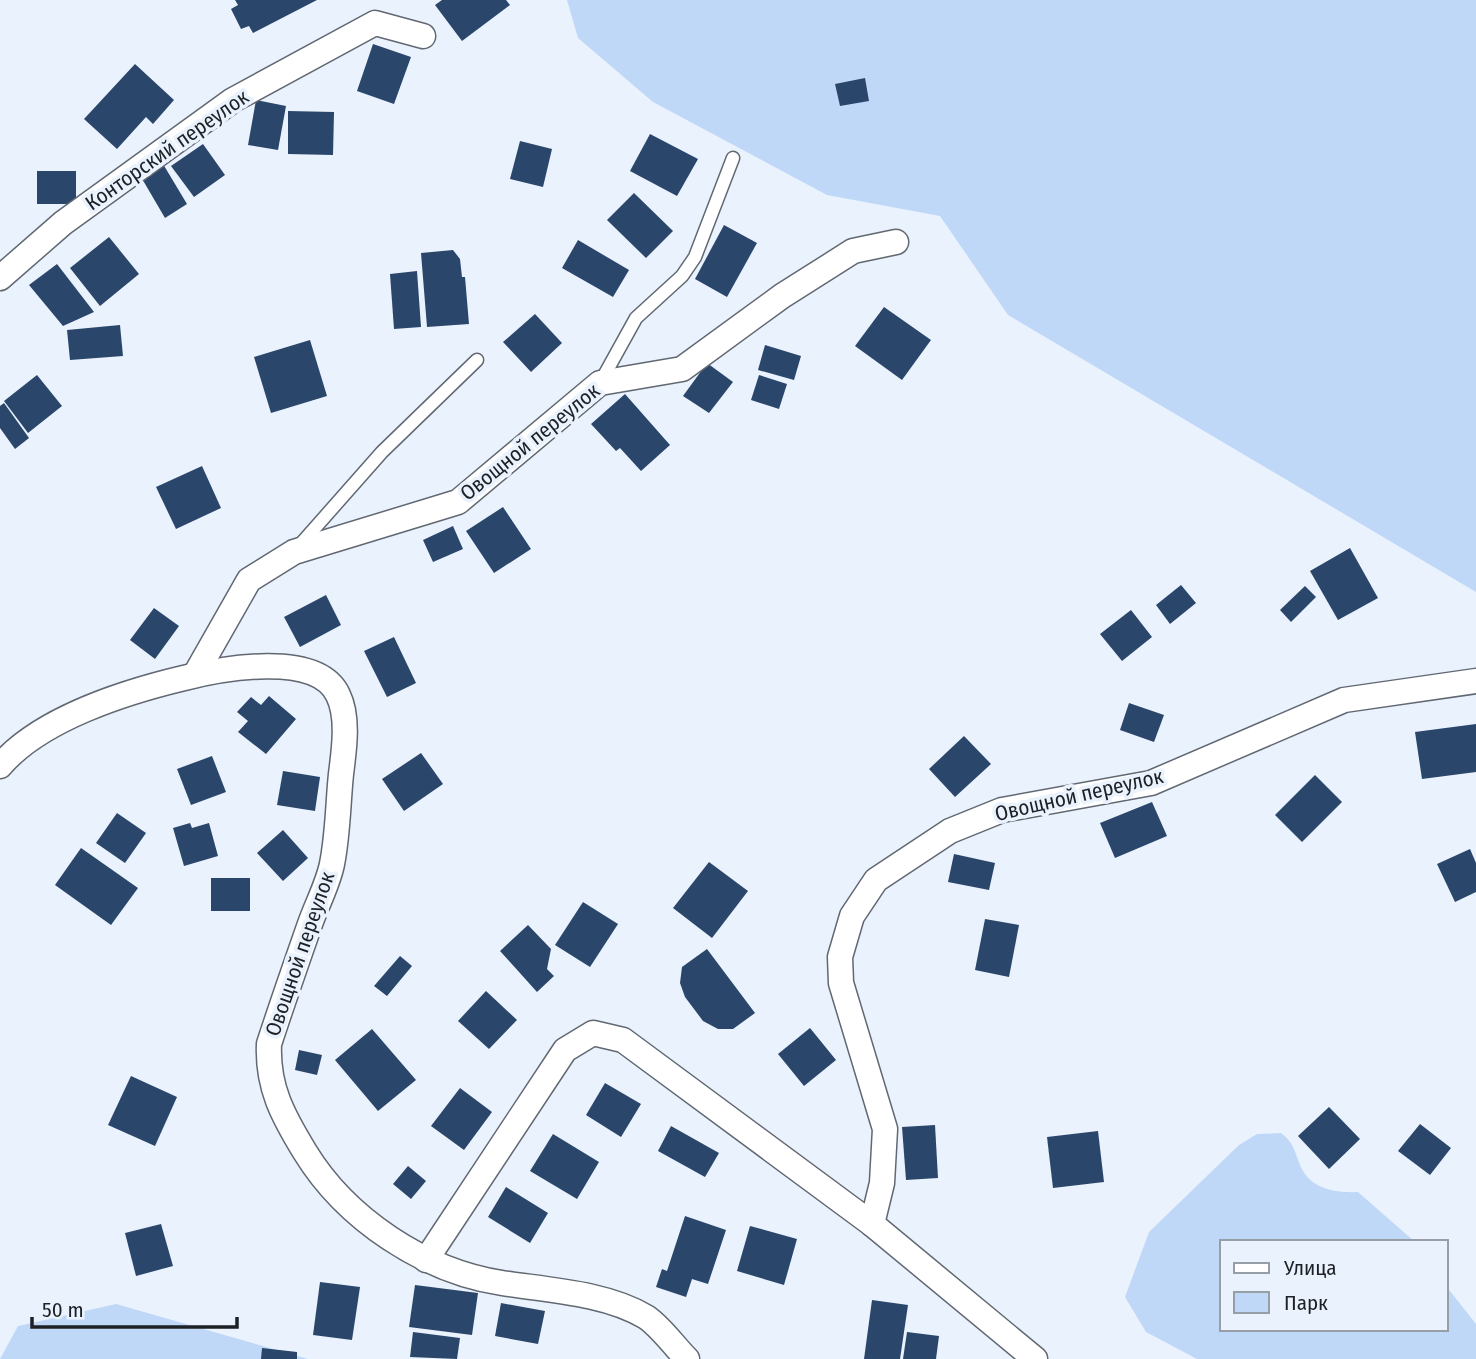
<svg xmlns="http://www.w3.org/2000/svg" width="1476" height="1359" font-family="'Fira Sans Condensed',sans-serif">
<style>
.green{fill:#c0d8f8}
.building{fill:#2b466b}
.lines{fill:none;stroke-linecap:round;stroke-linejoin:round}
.service-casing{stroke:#616872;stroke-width:15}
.minor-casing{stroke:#616872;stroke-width:27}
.service{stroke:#fff;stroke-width:12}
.minor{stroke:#fff;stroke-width:24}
.labels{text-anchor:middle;stroke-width:7;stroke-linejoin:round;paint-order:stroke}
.street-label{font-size:21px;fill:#1d2024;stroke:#eaf2fd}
</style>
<rect width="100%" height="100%" fill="#eaf2fd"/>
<g class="green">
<path d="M 567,0 L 1476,0 L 1476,592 L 1008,315 L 940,216 L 827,195 L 653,102 L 578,38 Z"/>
<path d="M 1281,1133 C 1296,1144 1295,1156 1303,1171 C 1314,1190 1339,1193 1358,1192 L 1415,1242 L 1222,1242 L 1222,1329 L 1446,1329 L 1446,1286 L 1476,1324 L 1476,1359 L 1197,1359 L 1146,1332 L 1125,1297 L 1149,1232 L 1239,1145 L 1257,1134 Z"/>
<path d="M 116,1304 L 308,1359 L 0,1359 L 18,1326 Z"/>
</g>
<g class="building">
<path d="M 235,0 L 317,0 L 253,33 L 249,26 L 241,29 L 231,9 L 238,5 Z"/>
<path d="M 442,0 L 506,0 L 510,5 L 462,41 L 435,5 Z"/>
<path d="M 373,44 L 411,57 L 394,104 L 357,91 Z"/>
<path d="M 135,64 L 174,100 L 153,124 L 146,117 L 117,149 L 84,119 Z"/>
<path d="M 865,78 L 869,101 L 840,106 L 835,84 Z"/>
<path d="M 256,100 L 286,106 L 278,150 L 248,145 Z"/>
<path d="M 288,111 L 334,112 L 333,155 L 288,154 Z"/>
<path d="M 650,134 L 698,159 L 677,196 L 630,171 Z"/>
<path d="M 520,141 L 552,149 L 543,187 L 510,179 Z"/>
<path d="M 203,144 L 225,175 L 194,197 L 171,166 Z"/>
<path d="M 163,164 L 187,204 L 165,218 L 141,177 Z"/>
<rect x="37" y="171" width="39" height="33"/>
<path d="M 634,193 L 673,231 L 646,258 L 607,220 Z"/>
<path d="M 724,225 L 757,243 L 727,297 L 695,279 Z"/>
<path d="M 109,237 L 139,274 L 100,306 L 70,268 Z"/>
<path d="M 578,240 L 629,270 L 613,297 L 562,268 Z"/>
<path d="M 453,250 L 460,259 L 462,277 L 465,277 L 469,324 L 427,327 L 421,253 Z"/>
<path d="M 57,264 L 94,312 L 63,326 L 29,285 Z"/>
<path d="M 417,271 L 421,327 L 394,329 L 390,274 Z"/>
<path d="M 884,307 L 931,340 L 902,380 L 855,346 Z"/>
<path d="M 535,314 L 562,343 L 531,372 L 503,342 Z"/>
<path d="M 120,325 L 123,356 L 70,360 L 67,330 Z"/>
<path d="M 310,340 L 327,396 L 271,413 L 254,357 Z"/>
<path d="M 765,345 L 801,356 L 794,380 L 758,370 Z"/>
<path d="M 707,363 L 733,382 L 709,413 L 683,396 Z"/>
<path d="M 37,375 L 62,406 L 28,433 L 4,401 Z"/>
<path d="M 759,375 L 787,384 L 779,409 L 751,400 Z"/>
<path d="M 625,394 L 670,445 L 641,471 L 620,448 L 616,451 L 591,424 Z"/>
<path d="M 4,403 L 29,438 L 15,449 L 0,428 L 0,406 Z"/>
<path d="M 202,466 L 221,508 L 176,529 L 156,487 Z"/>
<path d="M 503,507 L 531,549 L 494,573 L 466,531 Z"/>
<path d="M 453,526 L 463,549 L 433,562 L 423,540 Z"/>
<path d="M 1350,548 L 1378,598 L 1338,620 L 1310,571 Z"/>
<path d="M 1181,585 L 1196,603 L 1170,624 L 1156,605 Z"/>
<path d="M 1305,586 L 1316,597 L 1291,622 L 1280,610 Z"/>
<path d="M 326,595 L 341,625 L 300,647 L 284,617 Z"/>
<path d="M 154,608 L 179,626 L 155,659 L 130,640 Z"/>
<path d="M 1131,610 L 1152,637 L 1122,661 L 1100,634 Z"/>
<path d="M 394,637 L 416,683 L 387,697 L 364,651 Z"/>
<path d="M 269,696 L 296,719 L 266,754 L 238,732 L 248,721 L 237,712 L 251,697 L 261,705 Z"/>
<path d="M 1129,703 L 1164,715 L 1154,742 L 1120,730 Z"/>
<path d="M 1476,724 L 1476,772 L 1422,779 L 1415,732 Z"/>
<path d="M 964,736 L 991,764 L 955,797 L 929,769 Z"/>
<path d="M 421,753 L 443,784 L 404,811 L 382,779 Z"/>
<path d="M 212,756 L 226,792 L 191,805 L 177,769 Z"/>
<path d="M 283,771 L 320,777 L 315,811 L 277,805 Z"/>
<path d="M 1315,775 L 1342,802 L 1302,842 L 1275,815 Z"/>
<path d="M 1152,802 L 1167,836 L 1115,858 L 1100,823 Z"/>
<path d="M 117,813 L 146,833 L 125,863 L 96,843 Z"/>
<path d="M 190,823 L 192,828 L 209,823 L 218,856 L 184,866 L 173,828 Z"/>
<path d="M 283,830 L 308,858 L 283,881 L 257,853 Z"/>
<path d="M 81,848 L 138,888 L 111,925 L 55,885 Z"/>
<path d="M 1470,849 L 1476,863 L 1476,892 L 1455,902 L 1437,864 Z"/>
<path d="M 954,854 L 995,863 L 989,890 L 948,882 Z"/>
<path d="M 709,862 L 748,891 L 712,938 L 673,908 Z"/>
<rect x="211" y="878" width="39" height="33"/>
<path d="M 583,902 L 618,924 L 590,967 L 555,945 Z"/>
<path d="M 985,919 L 1019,925 L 1009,977 L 975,970 Z"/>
<path d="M 528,925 L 551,949 L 547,969 L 554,976 L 537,992 L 500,951 Z"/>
<path d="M 707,949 L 755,1013 L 733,1029 L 718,1029 L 703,1021 L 685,997 L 680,983 L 682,967 Z"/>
<path d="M 400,956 L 412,966 L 387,996 L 374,986 Z"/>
<path d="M 486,991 L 517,1020 L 489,1049 L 458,1021 Z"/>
<path d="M 810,1028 L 836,1060 L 804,1086 L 778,1054 Z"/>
<path d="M 372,1029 L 416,1080 L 378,1111 L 335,1060 Z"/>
<path d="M 299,1050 L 322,1055 L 317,1075 L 295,1070 Z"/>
<path d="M 131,1076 L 177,1097 L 155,1146 L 108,1125 Z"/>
<path d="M 605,1083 L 641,1104 L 621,1137 L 586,1115 Z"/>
<path d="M 460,1088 L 492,1112 L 464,1150 L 431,1126 Z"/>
<path d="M 1329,1107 L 1360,1139 L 1329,1169 L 1298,1136 Z"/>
<path d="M 1420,1124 L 1451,1148 L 1430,1175 L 1398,1151 Z"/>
<path d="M 935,1125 L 938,1178 L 906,1180 L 902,1127 Z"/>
<path d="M 671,1126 L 719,1153 L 705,1177 L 658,1151 Z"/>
<path d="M 1098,1131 L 1104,1182 L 1053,1188 L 1047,1137 Z"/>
<path d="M 553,1134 L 599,1162 L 577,1199 L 530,1171 Z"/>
<path d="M 408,1166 L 426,1181 L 411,1199 L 393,1184 Z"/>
<path d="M 506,1187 L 548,1213 L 530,1243 L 488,1217 Z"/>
<path d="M 685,1216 L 726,1230 L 708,1284 L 692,1279 L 686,1297 L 656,1287 L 662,1269 L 667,1271 Z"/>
<path d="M 161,1224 L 173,1266 L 136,1276 L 125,1233 Z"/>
<path d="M 750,1226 L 797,1239 L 784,1285 L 737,1271 Z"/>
<path d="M 320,1282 L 360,1287 L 352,1340 L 313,1335 Z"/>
<path d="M 415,1285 L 478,1293 L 472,1335 L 409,1327 Z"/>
<path d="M 872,1300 L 908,1305 L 900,1359 L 864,1359 Z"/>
<path d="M 501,1303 L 545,1311 L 538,1344 L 495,1336 Z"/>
<path d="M 413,1332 L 460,1338 L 457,1359 L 410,1357 Z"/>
<path d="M 907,1332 L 939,1336 L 936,1359 L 903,1359 Z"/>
<path d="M 262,1348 L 297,1352 L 297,1359 L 261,1359 Z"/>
</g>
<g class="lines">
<g class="service-casing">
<g id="service">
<path d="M 600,383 L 636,318 L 682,276 L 695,257 L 733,158"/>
<path d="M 299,546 L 382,452 L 477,360"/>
</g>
</g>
<g class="minor-casing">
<g id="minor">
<path d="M 0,278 L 63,223 L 233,100 L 375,23 L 423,36"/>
<path d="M 195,675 L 249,580 L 294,552 L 458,502 L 600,383 L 682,369 L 782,296 L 853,251 L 896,242"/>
<path d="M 0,766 C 40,719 125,692 184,678 C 220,669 317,650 338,695 C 349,717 344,750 341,774 C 338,803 338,834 332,864 C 328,884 317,904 310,924 C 296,964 282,1004 269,1044 C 267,1087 283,1116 305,1152 C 346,1219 424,1271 502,1283 C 548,1290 606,1293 646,1317 C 661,1327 674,1346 687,1359"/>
<path d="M 872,1224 L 882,1183 L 885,1129 L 841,983 L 840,957 L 852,916 L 876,880 L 950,831 L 1002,810 L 1151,783 L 1344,700 L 1476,681"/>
<path d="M 426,1260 L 565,1050 L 593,1033 L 623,1040 L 872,1224 L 1035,1359"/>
</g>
</g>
<use href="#service" class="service"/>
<use href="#minor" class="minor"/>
</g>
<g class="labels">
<g class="street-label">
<text transform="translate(167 150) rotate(-35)" y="7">Конторский переулок</text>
<text transform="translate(530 442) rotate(-39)" y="7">Овощной переулок</text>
<text transform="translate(1079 795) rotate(-13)" y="7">Овощной переулок</text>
<text transform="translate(300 954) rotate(-71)" y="7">Овощной переулок</text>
</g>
</g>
<rect x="1220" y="1240" width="228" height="91" fill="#eaf2fd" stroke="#989ea6" stroke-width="2"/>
<rect x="1234" y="1263" width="35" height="10" fill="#ffffff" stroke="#989ea6" stroke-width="2"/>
<text x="1284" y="1275" font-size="21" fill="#1d2024">Улица</text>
<rect x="1234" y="1292" width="35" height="21" fill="#c0d8f8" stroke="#989ea6" stroke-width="2"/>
<text x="1284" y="1310" font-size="21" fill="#1d2024">Парк</text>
<path d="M32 1317v10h205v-10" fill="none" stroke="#1d2024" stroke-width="3.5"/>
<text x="42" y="1317" font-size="21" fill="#1d2024" stroke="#eaf2fd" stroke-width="5" paint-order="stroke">50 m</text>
</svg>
